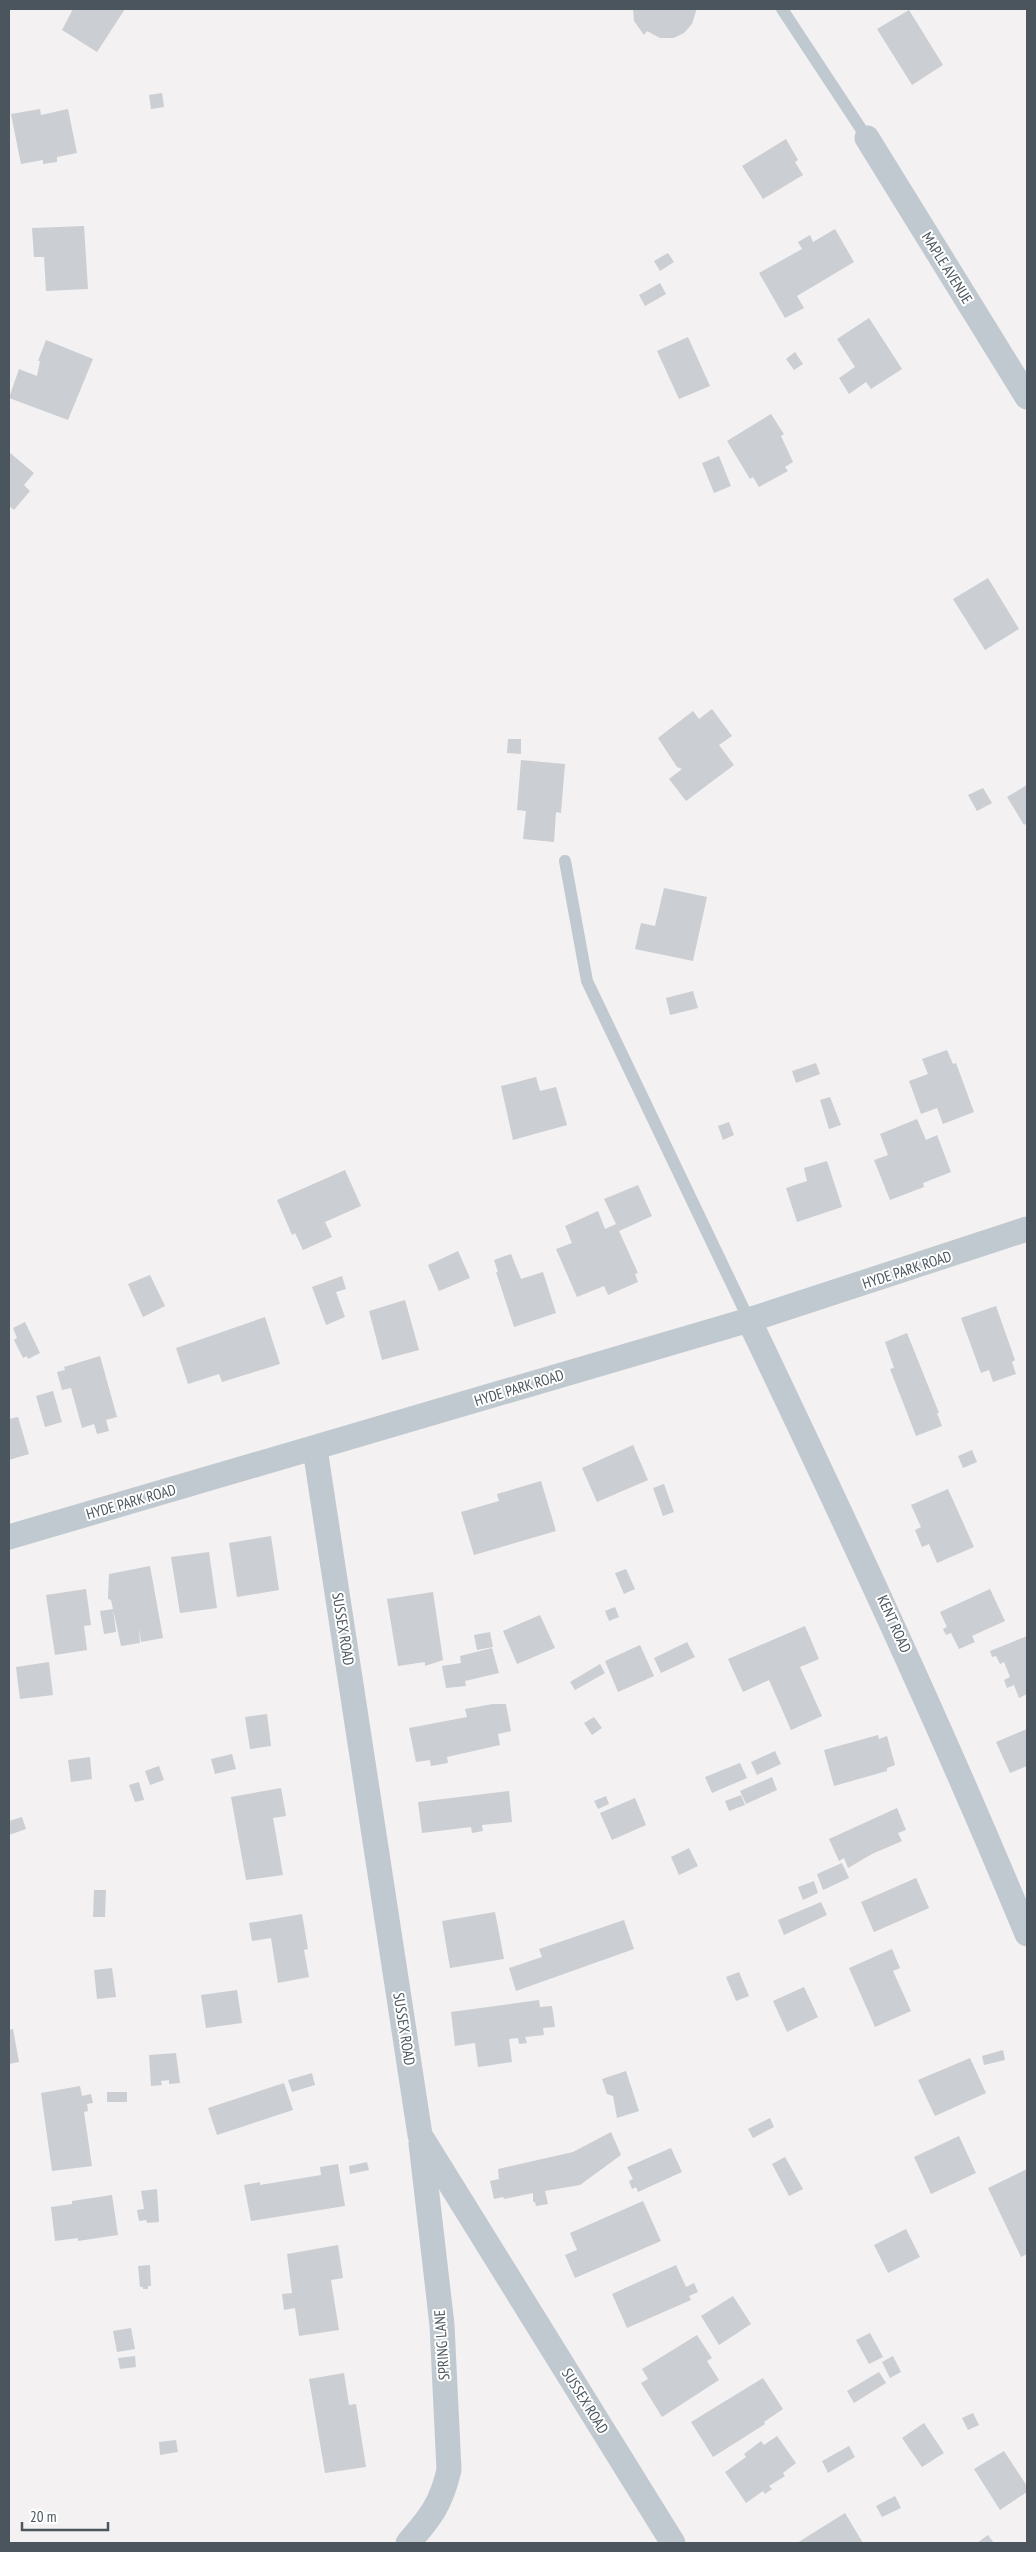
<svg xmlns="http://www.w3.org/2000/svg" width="1036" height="2552" font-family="'PT Sans Narrow',sans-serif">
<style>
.building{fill:#cbced3}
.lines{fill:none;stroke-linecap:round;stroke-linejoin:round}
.service{stroke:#c0c9cf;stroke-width:12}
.minor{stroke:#c0c9cf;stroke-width:25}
.labels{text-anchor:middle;stroke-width:4;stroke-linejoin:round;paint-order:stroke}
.street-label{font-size:15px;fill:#4a555e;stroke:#fff}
</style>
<rect width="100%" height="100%" fill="#f3f1f1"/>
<g class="building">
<path d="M 73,9 L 125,9 L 97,52 L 62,30 Z"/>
<path d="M 633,9 L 696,9 L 696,11 L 692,24 L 684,33 L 674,38 L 660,38 L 647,31 L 644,35 L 634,21 Z"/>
<path d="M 909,10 L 943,65 L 912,85 L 877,29 Z"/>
<path d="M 162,93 L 164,107 L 151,109 L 149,95 Z"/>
<path d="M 40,109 L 41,115 L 68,109 L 77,153 L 57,157 L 57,162 L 43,164 L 43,160 L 21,164 L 11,114 Z"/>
<path d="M 786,139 L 798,160 L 795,162 L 803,175 L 763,199 L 742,166 Z"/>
<path d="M 84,226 L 88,289 L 46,291 L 44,257 L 34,257 L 32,228 Z"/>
<path d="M 835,229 L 854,262 L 797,296 L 804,308 L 785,318 L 759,273 L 802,249 L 798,242 L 810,235 L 813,242 Z"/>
<path d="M 668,253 L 674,262 L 660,271 L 654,261 Z"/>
<path d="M 660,283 L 666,294 L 645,306 L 639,295 Z"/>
<path d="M 869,318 L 902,369 L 871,389 L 866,382 L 849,394 L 839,378 L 855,367 L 837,339 Z"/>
<path d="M 688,337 L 710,386 L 679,399 L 657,351 Z"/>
<path d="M 46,340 L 93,359 L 68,420 L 9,398 L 19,369 L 37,376 L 40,361 L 38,361 Z"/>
<path d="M 795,352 L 803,364 L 794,370 L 786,359 Z"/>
<path d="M 771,414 L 784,434 L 781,436 L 793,462 L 785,467 L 788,471 L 759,487 L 753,477 L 750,479 L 727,441 Z"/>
<path d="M 9,452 L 34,473 L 24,485 L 30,491 L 14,510 L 9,506 Z"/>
<path d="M 719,456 L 731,486 L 714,493 L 702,463 Z"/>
<path d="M 988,578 L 1019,629 L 985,650 L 953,599 Z"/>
<path d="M 712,709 L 732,736 L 719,745 L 734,765 L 686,801 L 669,779 L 682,769 L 677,767 L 658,738 L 693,711 L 699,719 Z"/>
<path d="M 508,739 L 521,739 L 521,754 L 507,753 Z"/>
<path d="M 521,760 L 565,764 L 561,813 L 556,812 L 554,842 L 523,839 L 526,811 L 517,810 Z"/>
<path d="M 1027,785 L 1027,823 L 1024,825 L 1007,797 Z"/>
<path d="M 983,788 L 992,803 L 977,811 L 968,795 Z"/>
<path d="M 664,888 L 707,897 L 693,961 L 635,949 L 641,923 L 655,926 Z"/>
<path d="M 693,991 L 698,1008 L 670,1015 L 666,998 Z"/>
<path d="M 947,1050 L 953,1064 L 956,1063 L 974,1112 L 943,1124 L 937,1108 L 921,1114 L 909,1081 L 928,1074 L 922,1059 Z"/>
<path d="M 816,1063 L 820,1074 L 796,1083 L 792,1071 Z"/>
<path d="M 536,1077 L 540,1091 L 556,1087 L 567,1125 L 513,1140 L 501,1086 Z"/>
<path d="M 830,1097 L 841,1125 L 829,1129 L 820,1100 Z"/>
<path d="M 917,1119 L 926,1140 L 937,1135 L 951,1172 L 923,1183 L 924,1187 L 890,1200 L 874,1160 L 888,1155 L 880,1134 Z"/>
<path d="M 729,1122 L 734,1135 L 723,1140 L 718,1126 Z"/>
<path d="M 827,1161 L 842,1207 L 797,1222 L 786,1188 L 807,1181 L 804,1168 Z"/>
<path d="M 345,1170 L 361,1206 L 325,1222 L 332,1237 L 303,1250 L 295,1233 L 292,1235 L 277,1200 Z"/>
<path d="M 638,1185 L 652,1216 L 619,1231 L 638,1273 L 635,1274 L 638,1282 L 608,1295 L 604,1286 L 577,1297 L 556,1249 L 572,1243 L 565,1226 L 598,1211 L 605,1229 L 616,1224 L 604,1199 Z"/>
<path d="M 458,1251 L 470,1278 L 439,1291 L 428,1265 Z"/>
<path d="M 511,1254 L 521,1279 L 543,1272 L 556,1313 L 514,1327 L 496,1272 L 498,1272 L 494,1260 Z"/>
<path d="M 150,1275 L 165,1306 L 143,1317 L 128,1284 Z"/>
<path d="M 342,1276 L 346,1289 L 336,1292 L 345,1317 L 326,1325 L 312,1287 Z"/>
<path d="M 405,1300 L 419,1350 L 382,1360 L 369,1311 Z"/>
<path d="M 996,1306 L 1015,1360 L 1012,1362 L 1016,1374 L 993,1382 L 989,1370 L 981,1373 L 961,1318 Z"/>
<path d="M 265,1317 L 280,1364 L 222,1382 L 219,1374 L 188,1384 L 176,1348 Z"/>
<path d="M 25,1322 L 40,1353 L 28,1359 L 27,1356 L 23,1358 L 14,1340 L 17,1338 L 13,1328 Z"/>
<path d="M 907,1333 L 939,1413 L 937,1413 L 942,1426 L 916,1436 L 890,1369 L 894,1368 L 885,1342 Z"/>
<path d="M 100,1356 L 117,1417 L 106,1420 L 109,1431 L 97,1434 L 94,1424 L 82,1428 L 71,1388 L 62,1390 L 57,1372 L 65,1370 L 64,1367 Z"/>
<path d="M 53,1391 L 62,1422 L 45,1427 L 36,1396 Z"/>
<path d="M 18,1417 L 29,1454 L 9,1460 L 9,1419 Z"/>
<path d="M 633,1445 L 648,1480 L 597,1502 L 582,1468 Z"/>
<path d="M 972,1450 L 977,1462 L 963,1468 L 958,1456 Z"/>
<path d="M 541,1481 L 556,1531 L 474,1555 L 461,1512 L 499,1501 L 497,1494 Z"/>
<path d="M 664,1484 L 674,1512 L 663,1516 L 653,1488 Z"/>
<path d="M 948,1489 L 974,1547 L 937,1563 L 929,1544 L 922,1547 L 915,1530 L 921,1527 L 911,1505 Z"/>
<path d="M 271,1536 L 279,1590 L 237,1597 L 229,1543 Z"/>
<path d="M 209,1552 L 217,1608 L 180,1613 L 171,1557 Z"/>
<path d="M 150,1566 L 163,1638 L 141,1642 L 139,1628 L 140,1643 L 121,1646 L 111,1600 L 108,1599 L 109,1574 Z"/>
<path d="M 626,1569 L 635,1589 L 624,1594 L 615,1573 Z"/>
<path d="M 86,1589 L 91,1625 L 84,1626 L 87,1650 L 55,1655 L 46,1595 Z"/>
<path d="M 990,1589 L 1005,1621 L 972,1636 L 975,1642 L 959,1649 L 951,1633 L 946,1635 L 943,1629 L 947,1627 L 940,1612 Z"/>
<path d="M 433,1592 L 443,1660 L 425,1666 L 425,1662 L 398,1666 L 387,1599 Z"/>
<path d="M 615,1607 L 619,1617 L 609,1621 L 605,1611 Z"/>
<path d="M 113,1609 L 116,1632 L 104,1634 L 100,1611 Z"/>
<path d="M 540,1615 L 555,1648 L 517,1664 L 503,1631 Z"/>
<path d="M 805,1626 L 819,1659 L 800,1667 L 822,1716 L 791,1730 L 769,1680 L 743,1692 L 728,1659 Z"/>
<path d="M 490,1632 L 493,1647 L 477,1650 L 474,1635 Z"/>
<path d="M 1027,1636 L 1027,1694 L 1019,1698 L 1014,1685 L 1007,1688 L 1004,1680 L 1010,1677 L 1004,1662 L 1000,1664 L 996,1656 L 992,1657 L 990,1651 Z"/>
<path d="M 687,1642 L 695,1657 L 661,1673 L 654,1658 Z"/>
<path d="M 640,1645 L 654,1676 L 618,1692 L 605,1661 Z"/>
<path d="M 492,1648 L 499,1673 L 465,1681 L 466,1686 L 446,1688 L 442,1666 L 461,1663 L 460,1656 Z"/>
<path d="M 49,1662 L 53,1695 L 20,1699 L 16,1667 Z"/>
<path d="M 600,1664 L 605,1673 L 575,1690 L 570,1682 Z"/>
<path d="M 493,1704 L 506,1704 L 511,1731 L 498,1734 L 500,1745 L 447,1757 L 448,1763 L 431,1766 L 430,1760 L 416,1762 L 409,1728 L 467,1717 L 465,1709 Z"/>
<path d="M 267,1714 L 271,1746 L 250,1749 L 245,1717 Z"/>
<path d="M 594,1717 L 602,1728 L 592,1735 L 584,1723 Z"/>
<path d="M 1027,1729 L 1027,1766 L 1010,1773 L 996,1742 Z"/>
<path d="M 878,1735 L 879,1739 L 887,1736 L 895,1765 L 887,1768 L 887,1771 L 834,1786 L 824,1750 Z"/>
<path d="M 775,1751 L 781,1764 L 757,1775 L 751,1762 Z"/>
<path d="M 232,1754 L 236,1769 L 215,1774 L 211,1759 Z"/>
<path d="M 90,1757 L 92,1779 L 71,1782 L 68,1760 Z"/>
<path d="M 740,1763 L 747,1778 L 712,1793 L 705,1777 Z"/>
<path d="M 159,1766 L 164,1780 L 150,1785 L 145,1771 Z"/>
<path d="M 772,1777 L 777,1790 L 746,1804 L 740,1791 Z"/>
<path d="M 139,1782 L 144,1800 L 135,1802 L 129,1785 Z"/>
<path d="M 281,1788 L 286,1816 L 273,1818 L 283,1875 L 246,1880 L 231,1797 Z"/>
<path d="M 509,1791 L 512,1822 L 482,1825 L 483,1831 L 472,1833 L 471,1827 L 422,1833 L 418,1802 Z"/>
<path d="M 741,1795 L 745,1805 L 729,1811 L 725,1801 Z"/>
<path d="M 606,1796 L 609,1804 L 598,1809 L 594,1801 Z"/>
<path d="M 635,1798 L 646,1825 L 612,1840 L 600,1813 Z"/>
<path d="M 897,1808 L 906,1830 L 898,1833 L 902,1841 L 872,1854 L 848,1868 L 844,1858 L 839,1861 L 829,1839 Z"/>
<path d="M 22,1817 L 26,1829 L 9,1835 L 9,1821 Z"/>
<path d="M 689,1848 L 698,1866 L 679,1875 L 671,1857 Z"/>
<path d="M 842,1863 L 849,1878 L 823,1890 L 817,1874 Z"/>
<path d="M 916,1878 L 929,1908 L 874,1932 L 861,1902 Z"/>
<path d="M 814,1881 L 818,1893 L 803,1900 L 798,1887 Z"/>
<path d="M 94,1890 L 106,1890 L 105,1917 L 93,1917 Z"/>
<path d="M 821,1902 L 827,1915 L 784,1935 L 778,1920 Z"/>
<path d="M 495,1912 L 504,1959 L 450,1968 L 442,1921 Z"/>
<path d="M 302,1914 L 308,1949 L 304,1950 L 309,1977 L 278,1983 L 271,1938 L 252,1941 L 249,1923 Z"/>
<path d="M 624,1920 L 634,1949 L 516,1991 L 509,1968 L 542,1957 L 539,1949 Z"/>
<path d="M 892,1949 L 900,1968 L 893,1971 L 911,2011 L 875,2027 L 849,1968 Z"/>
<path d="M 112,1968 L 116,1997 L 97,1999 L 94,1970 Z"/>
<path d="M 739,1972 L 749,1996 L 736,2001 L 726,1977 Z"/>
<path d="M 804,1987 L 818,2017 L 787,2032 L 773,2001 Z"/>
<path d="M 237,1990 L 242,2023 L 206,2028 L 201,1995 Z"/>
<path d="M 539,2000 L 540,2007 L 552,2006 L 555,2027 L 543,2028 L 544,2035 L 525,2037 L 527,2043 L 519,2044 L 518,2038 L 509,2039 L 512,2062 L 478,2067 L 475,2043 L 455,2046 L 451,2012 Z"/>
<path d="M 13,2029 L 19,2062 L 9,2064 L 9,2030 Z"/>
<path d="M 1003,2050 L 1005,2060 L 984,2065 L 982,2056 Z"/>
<path d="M 176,2053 L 180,2083 L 169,2084 L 169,2080 L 161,2081 L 162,2085 L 151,2086 L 149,2055 Z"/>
<path d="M 970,2058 L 986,2093 L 935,2116 L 918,2080 Z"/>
<path d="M 626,2071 L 639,2111 L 617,2118 L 613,2096 L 607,2094 L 602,2079 Z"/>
<path d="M 312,2073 L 315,2085 L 292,2092 L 288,2080 Z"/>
<path d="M 284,2083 L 293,2110 L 217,2135 L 208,2108 Z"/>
<path d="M 80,2086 L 82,2096 L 91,2094 L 93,2103 L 87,2104 L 88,2111 L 84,2112 L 92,2166 L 52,2171 L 41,2093 Z"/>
<rect x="107" y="2092" width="20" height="10"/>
<path d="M 770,2118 L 774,2127 L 753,2138 L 748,2129 Z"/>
<path d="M 611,2132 L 621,2155 L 580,2185 L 545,2191 L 548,2204 L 536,2206 L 535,2202 L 533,2202 L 533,2193 L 504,2199 L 503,2197 L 494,2199 L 490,2181 L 499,2179 L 498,2169 L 573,2152 Z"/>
<path d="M 959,2136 L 976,2173 L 931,2194 L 914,2157 Z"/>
<path d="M 671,2148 L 682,2172 L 638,2192 L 636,2187 L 632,2189 L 629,2181 L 633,2179 L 627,2167 Z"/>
<path d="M 785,2157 L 803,2189 L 789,2196 L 772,2164 Z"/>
<path d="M 367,2162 L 369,2170 L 350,2174 L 349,2166 Z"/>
<path d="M 338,2164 L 345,2206 L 251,2221 L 244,2185 L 260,2182 L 260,2185 L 321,2175 L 320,2167 Z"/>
<path d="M 1027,2169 L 1027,2254 L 1021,2257 L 988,2188 Z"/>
<path d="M 157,2189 L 159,2222 L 147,2223 L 146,2220 L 139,2221 L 137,2210 L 144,2209 L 141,2191 Z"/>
<path d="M 112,2195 L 118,2235 L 78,2241 L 78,2238 L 55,2241 L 51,2207 L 72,2204 L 72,2201 Z"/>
<path d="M 643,2201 L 661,2241 L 575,2278 L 565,2255 L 577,2250 L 570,2233 Z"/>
<path d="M 906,2229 L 920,2257 L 888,2273 L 874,2245 Z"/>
<path d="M 338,2245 L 343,2278 L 331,2280 L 339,2330 L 299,2336 L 295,2308 L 284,2310 L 282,2294 L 292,2293 L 287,2254 Z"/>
<path d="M 150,2265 L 151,2286 L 148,2286 L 148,2289 L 143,2289 L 143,2287 L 140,2287 L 138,2266 Z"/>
<path d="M 676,2265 L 686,2287 L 694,2283 L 698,2292 L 689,2296 L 691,2300 L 627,2328 L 612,2294 Z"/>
<path d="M 733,2296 L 751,2324 L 719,2345 L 701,2316 Z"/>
<path d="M 131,2328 L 135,2349 L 117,2352 L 113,2331 Z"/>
<path d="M 870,2333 L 883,2357 L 869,2364 L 856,2340 Z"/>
<path d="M 697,2335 L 712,2358 L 707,2361 L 719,2380 L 662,2417 L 641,2383 L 648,2379 L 642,2369 Z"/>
<path d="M 135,2356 L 136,2367 L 120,2369 L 118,2358 Z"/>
<path d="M 893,2356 L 901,2372 L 890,2378 L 882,2362 Z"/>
<path d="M 879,2372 L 886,2383 L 854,2403 L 847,2391 Z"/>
<path d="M 344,2373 L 349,2405 L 356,2404 L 366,2467 L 325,2473 L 309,2379 Z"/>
<path d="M 763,2378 L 783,2409 L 764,2422 L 765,2424 L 713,2457 L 691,2422 Z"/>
<path d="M 973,2413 L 979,2425 L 968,2430 L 962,2418 Z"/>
<path d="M 924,2423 L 944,2453 L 922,2467 L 902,2438 Z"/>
<path d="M 777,2436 L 796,2463 L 783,2473 L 785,2476 L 769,2486 L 772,2489 L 765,2494 L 763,2491 L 746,2503 L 725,2472 L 746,2457 L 744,2454 L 761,2441 L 764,2445 Z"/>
<path d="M 176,2440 L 178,2452 L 160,2455 L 159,2442 Z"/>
<path d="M 849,2446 L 855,2457 L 828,2473 L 822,2461 Z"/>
<path d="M 1004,2451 L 1027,2486 L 1027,2492 L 1000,2510 L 974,2469 Z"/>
<path d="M 895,2496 L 901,2508 L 882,2517 L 876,2506 Z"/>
<path d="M 845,2513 L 863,2543 L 797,2543 Z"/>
<path d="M 988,2535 L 994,2543 L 977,2543 Z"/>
</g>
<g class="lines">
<g class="service">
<path d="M 782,9 L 867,138"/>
<path d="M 565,861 L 587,981 L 749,1320"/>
</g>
<g class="minor">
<path d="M 867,138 L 1027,397"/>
<path d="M 749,1320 C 846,1523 941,1726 1027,1934"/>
<path d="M 315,1449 L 420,2135 L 673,2543"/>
<path d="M 9,1537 L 749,1320 L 1027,1229"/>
<path d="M 408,2543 C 431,2517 441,2504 449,2470 L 442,2325 L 421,2143"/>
</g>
</g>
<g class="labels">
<g class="street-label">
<text transform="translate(947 268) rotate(58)" y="5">MAPLE AVENUE</text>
<text transform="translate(907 1270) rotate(-18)" y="5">HYDE PARK ROAD</text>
<text transform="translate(519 1388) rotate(-17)" y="5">HYDE PARK ROAD</text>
<text transform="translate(131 1502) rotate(-16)" y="5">HYDE PARK ROAD</text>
<text transform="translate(894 1624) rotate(66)" y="5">KENT ROAD</text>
<text transform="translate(343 1629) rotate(81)" y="5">SUSSEX ROAD</text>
<text transform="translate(404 2029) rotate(81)" y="5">SUSSEX ROAD</text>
<text transform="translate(442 2345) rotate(-94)" y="5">SPRING LANE</text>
<text transform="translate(585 2401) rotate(58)" y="5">SUSSEX ROAD</text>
</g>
</g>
<rect width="1036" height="2552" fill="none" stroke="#4a555e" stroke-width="20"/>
<path d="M22 2522v8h86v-8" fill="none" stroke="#4a555e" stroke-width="2.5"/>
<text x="30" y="2522" font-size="15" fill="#4a555e" stroke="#ffffff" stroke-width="4" paint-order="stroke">20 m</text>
</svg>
